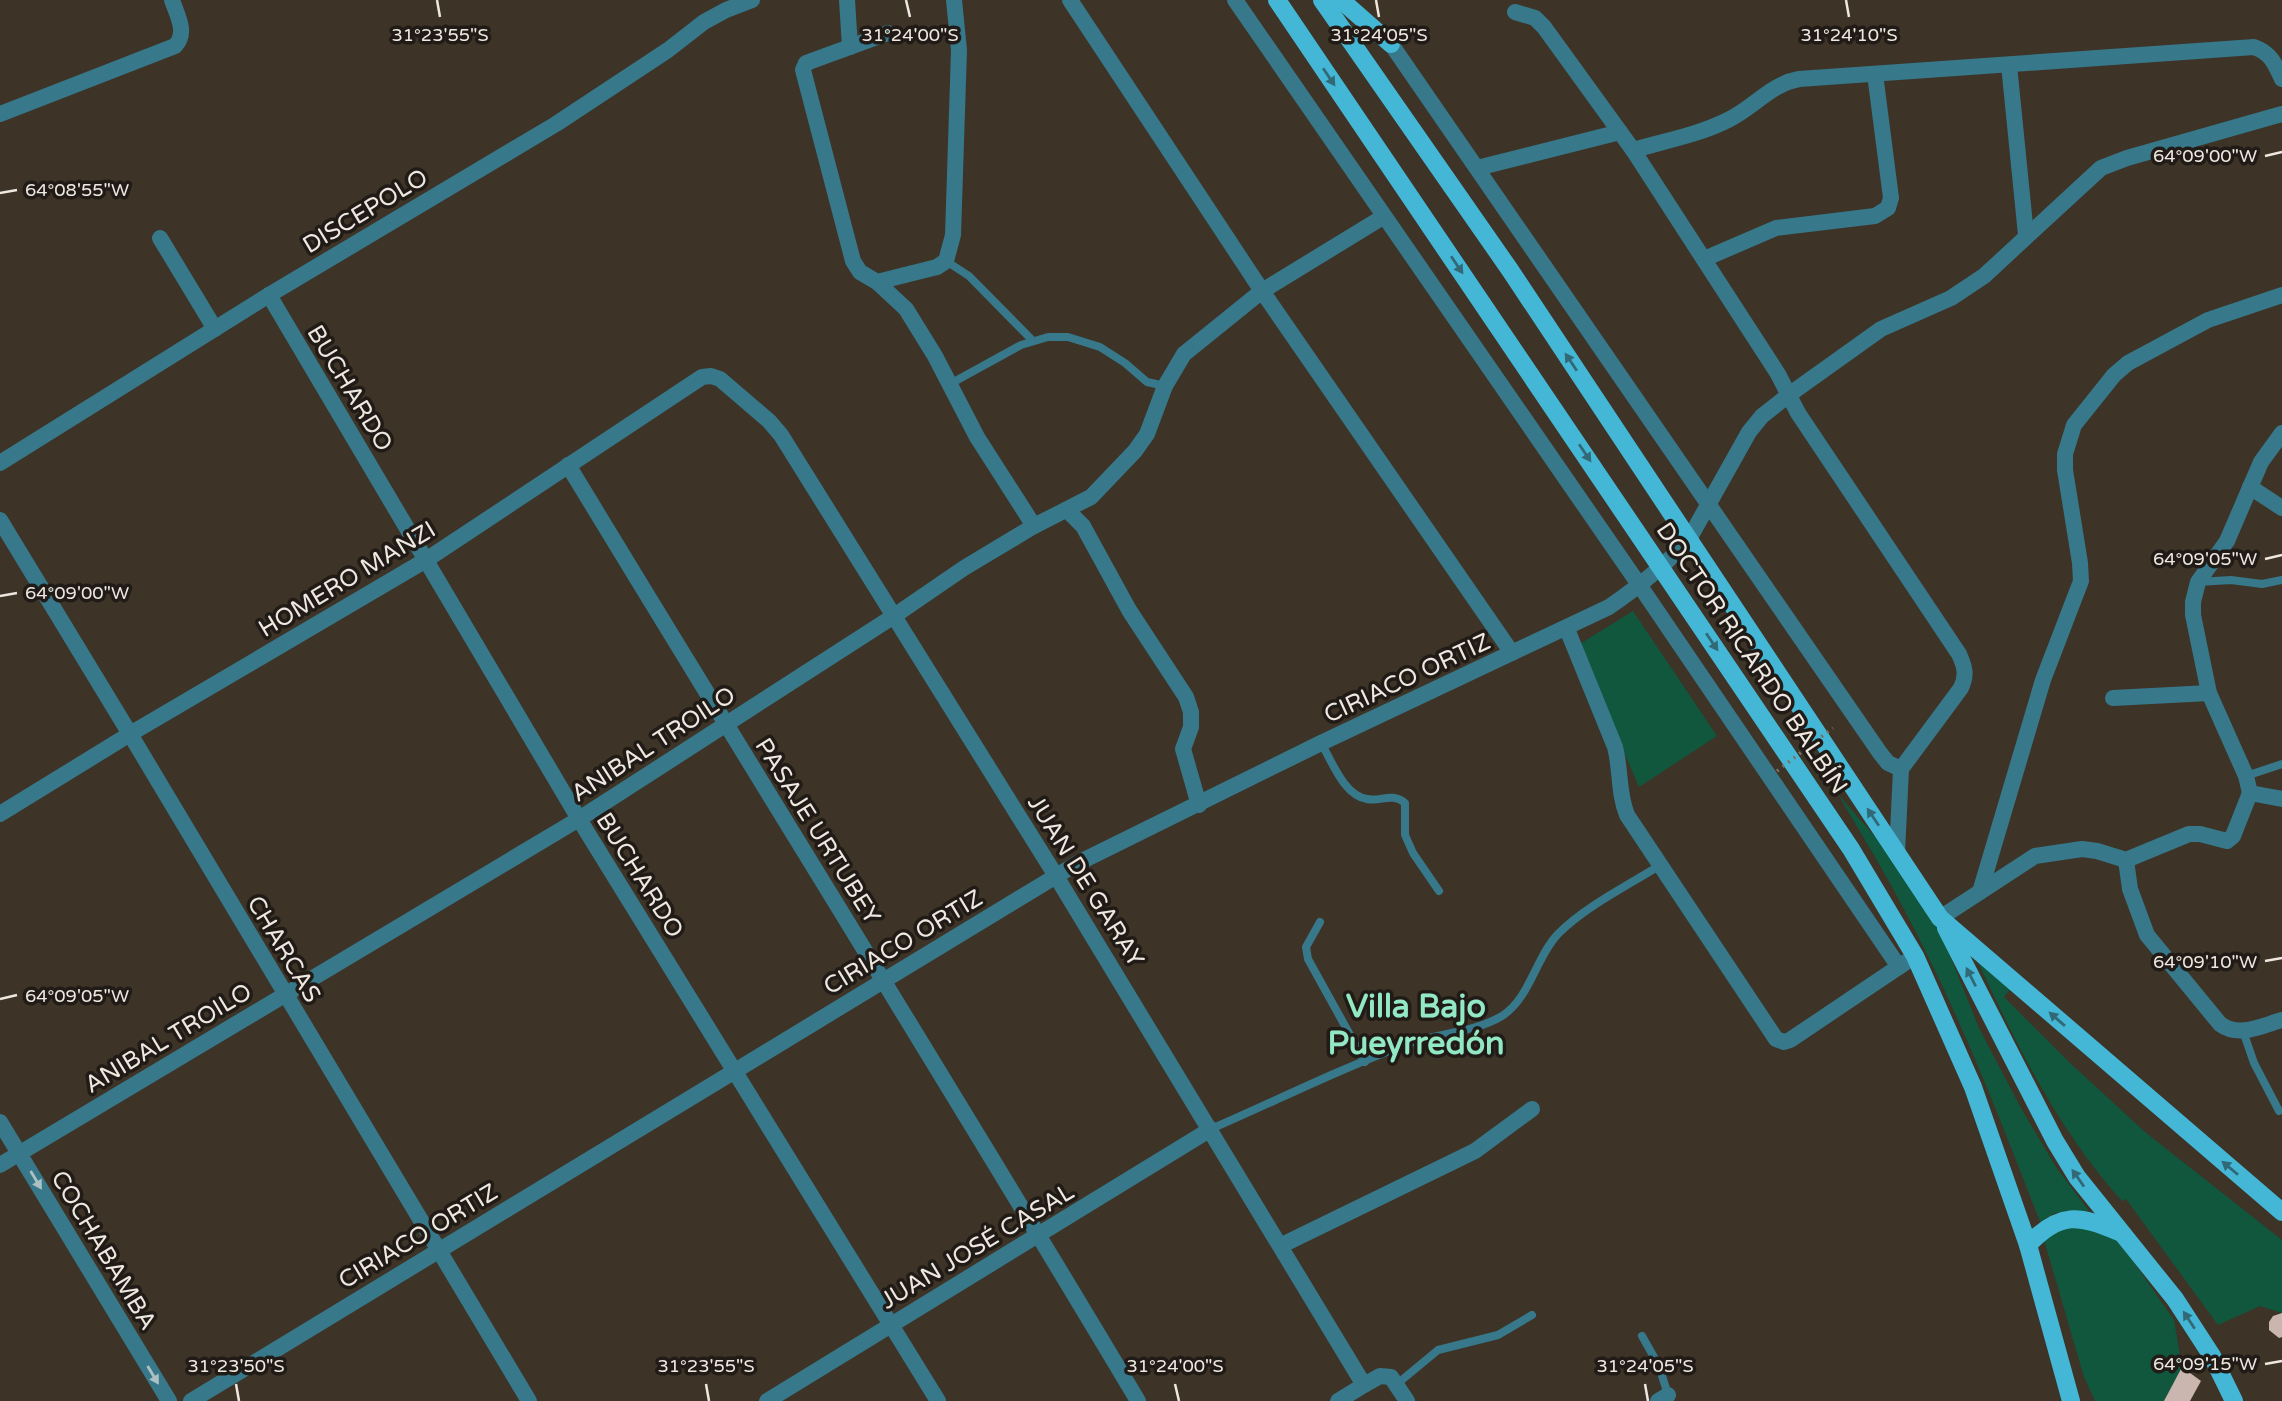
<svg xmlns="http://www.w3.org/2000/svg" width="2282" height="1401" font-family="'Varela Round',sans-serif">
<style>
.green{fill:#10573e}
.building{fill:#cab5af}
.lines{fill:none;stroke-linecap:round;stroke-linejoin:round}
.lane{stroke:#37788b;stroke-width:8}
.street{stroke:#37788b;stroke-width:16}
.primary{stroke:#45b7d6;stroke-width:18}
.path-bridge{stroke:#7a7166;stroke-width:3.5;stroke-dasharray:2 5;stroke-linecap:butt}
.oneway{fill:#326976}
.oneway2{fill:#aec1c2}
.ticks{fill:none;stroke:#eee8e0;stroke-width:2.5}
.labels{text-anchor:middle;stroke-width:7;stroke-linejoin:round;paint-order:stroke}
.street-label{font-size:24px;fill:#eee8e0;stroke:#201b16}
.district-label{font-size:32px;font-weight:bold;fill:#91e8c3;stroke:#201b16}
.ticks-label{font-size:18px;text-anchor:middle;fill:#eee8e0;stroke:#201b16;stroke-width:7;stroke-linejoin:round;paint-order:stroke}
</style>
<rect width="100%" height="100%" fill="#3d3326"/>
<g class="green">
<path d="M 1633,611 L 1717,736 L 1639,787 L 1578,645 Z"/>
<path d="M 1838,794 L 1909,876 L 1943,938 L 1979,1028 L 2022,1110 L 2056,1167 L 2089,1211 L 2055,1213 L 2040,1222 C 1998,1113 1955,1003 1899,900 C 1880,864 1858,829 1838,794 Z"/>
<path d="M 1972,950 L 2012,987 L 2004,997 L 2068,1061 L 2145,1132 L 2282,1240 L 2282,1313 L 2260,1306 L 2218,1325 L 2126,1199 L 2122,1201 C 2056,1128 2014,1039 1972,950 Z"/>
<path d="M 2066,1224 L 2115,1235 L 2174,1320 L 2182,1367 L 2164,1401 L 2095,1401 L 2084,1377 L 2044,1240 Z"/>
</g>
<g class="building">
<path d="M 2282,1313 L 2282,1337 L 2279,1338 L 2269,1330 L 2269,1322 L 2273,1316 Z"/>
<path d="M 2182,1367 L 2201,1381 L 2190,1401 L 2164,1401 Z"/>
</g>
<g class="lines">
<g class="lane">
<path d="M 946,261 L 969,276 L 1033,341"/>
<path d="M 950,384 L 1021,345 L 1048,337 L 1068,337 L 1100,347 L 1125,363 L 1147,382 L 1165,386"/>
<path d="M 2198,582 L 2231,580 L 2262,584 L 2282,580"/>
<path d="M 1321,743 C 1332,761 1344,796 1367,799 C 1381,802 1392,792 1405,803 L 1405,835 L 1413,853 L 1439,891"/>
<path d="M 2246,776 L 2282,764"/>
<path d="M 1320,922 L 1306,947 L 1308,959 L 1365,1062"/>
<path d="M 2243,1031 L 2254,1063 L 2279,1111"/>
<path d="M 1211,1129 C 1276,1101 1343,1067 1411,1043 C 1440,1033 1475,1032 1502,1016 C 1530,998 1536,957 1558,934 C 1583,908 1628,885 1659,866"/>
<path d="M 1642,1336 L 1659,1366 L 1668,1395"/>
<path d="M 1397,1384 L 1438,1350 L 1498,1335 L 1532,1315"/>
</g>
<g class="street">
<path d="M 847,0 L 850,47"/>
<path d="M 1070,0 L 1262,291 L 1512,653"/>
<path d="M 1235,0 L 1640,586 L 1899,967"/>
<path d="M 1515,12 L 1535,18 L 1544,27 L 1633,150 L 1778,374 L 1798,413 L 1959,654 C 1965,667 1967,675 1961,688 L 1901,769 L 1897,853"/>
<path d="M 888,33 L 806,63 L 803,70 L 853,261 L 860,272 L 877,282 L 906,309 L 935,356 L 977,437 L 1034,526"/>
<path d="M 1391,44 L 1880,753 L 1888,763 L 1901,769"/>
<path d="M 2009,65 L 2026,235"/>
<path d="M 0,114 L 175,46 C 188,33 177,15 172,0"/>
<path d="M 1633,150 C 1665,141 1698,135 1728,120 C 1753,108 1771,84 1799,79 L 2254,47 C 2271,53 2275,64 2282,79"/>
<path d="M 1477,168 L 1620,132"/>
<path d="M 160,238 L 215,329"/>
<path d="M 1704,259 L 1776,228 L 1875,216 L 1888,208 L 1891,198 L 1875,74"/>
<path d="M 877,282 L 937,267 L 946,261 L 953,235 L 959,50 L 954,0"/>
<path d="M 269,295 L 579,819 L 938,1401"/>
<path d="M 0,463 L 269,295 L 556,124 L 668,50 L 704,22 L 726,10 L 752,0"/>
<path d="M 568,465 C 757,777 951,1087 1138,1401"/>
<path d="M 2250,487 L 2282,508"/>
<path d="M 1067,510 L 1083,526 L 1129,610 L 1186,697 L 1191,712 L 1191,727 L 1183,749 L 1199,805"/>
<path d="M 0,520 L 130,734 L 529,1401"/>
<path d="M 1567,629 L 1615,747 C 1621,770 1618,793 1627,815 L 1776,1039 L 1784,1042 L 1790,1040 L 1906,962"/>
<path d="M 2113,698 L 2209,693"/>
<path d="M 2250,793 L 2246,776 L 2209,693 L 2193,615 L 2193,602 L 2198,582 L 2227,541 L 2261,462 L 2282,433"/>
<path d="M 0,814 L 130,734 L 426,560 L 702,377 L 711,376 L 720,379 L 769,421 L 781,435 L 1056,876 L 1364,1385 L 1380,1376 L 1391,1377 L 1407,1401"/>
<path d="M 2126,860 L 2130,889 L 2147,935 L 2220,1024 C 2239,1038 2261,1026 2282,1020"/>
<path d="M 1980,892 L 2043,680 L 2081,581 L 2080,563 L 2065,470 L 2065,454 L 2074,425 L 2114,375 L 2128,363 L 2208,320 L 2282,295"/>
<path d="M 1940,918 L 2035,856 L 2082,849 L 2097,851 L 2126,860 L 2189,834 L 2200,834 L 2227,841 L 2233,836 L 2250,793 L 2282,799"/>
<path d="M 0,1122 L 169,1401"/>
<path d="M 0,1165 L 579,819 L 894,616 L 964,568 L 1034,526 L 1091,497 L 1135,451 L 1147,434 L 1165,386 L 1184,354 L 1262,291 L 1383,217"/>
<path d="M 1282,1245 L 1475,1151 L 1532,1109"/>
<path d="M 191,1401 L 1076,864 L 1321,743 L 1609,607 C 1638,587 1666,565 1689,539 L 1749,432 L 1762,416 L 1790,394 L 1881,329 L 1951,298 L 1984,276 L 2101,168 L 2127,158 L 2282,114"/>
<path d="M 767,1401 L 1211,1129"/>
<path d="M 1338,1401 L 1364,1385"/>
<path d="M 1658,1401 L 1668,1395"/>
</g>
<g class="primary">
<path d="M 1277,0 L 1851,849 L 1915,956 L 1973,1087 L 2028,1245 L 2071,1401"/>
<path d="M 1322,0 L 1510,270 L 1940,918 L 2282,1212"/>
<path d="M 1341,0 L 1391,44"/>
<path d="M 1946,928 L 2055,1141 L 2077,1177 L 2175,1299 L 2212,1356 L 2234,1401"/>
<path d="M 2028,1245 C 2060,1211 2079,1215 2119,1232"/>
</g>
<path class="path-bridge" d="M 1777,771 L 1833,728"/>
</g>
<defs><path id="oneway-solid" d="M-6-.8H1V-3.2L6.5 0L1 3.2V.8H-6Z" transform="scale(1.75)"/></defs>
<g class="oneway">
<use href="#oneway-solid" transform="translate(1329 77) rotate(56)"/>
<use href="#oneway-solid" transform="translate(1457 265) rotate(56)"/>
<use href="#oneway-solid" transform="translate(1571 362) rotate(-124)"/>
<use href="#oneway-solid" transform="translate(1585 453) rotate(56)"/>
<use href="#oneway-solid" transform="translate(1712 642) rotate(56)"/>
<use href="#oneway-solid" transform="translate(1873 817) rotate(-124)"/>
<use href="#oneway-solid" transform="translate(1971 977) rotate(-117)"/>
<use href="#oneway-solid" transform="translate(2057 1019) rotate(-139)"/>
<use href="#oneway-solid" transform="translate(2230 1168) rotate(-140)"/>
<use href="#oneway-solid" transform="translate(2078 1178) rotate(-125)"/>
<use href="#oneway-solid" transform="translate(2189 1320) rotate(-123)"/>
</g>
<g class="oneway2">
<use href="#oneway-solid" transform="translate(36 1180) rotate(59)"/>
<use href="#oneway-solid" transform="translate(153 1375) rotate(59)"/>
</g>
<path class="ticks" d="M 437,0 L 440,17M 906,0 L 910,17M 1376,0 L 1379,17M 1846,0 L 1849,17M 2265,156 L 2282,152M 0,193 L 17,190M 2265,559 L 2282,555M 0,596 L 17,593M 2265,961 L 2282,958M 0,999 L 17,995M 2265,1364 L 2282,1361M 236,1384 L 239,1401M 706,1384 L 709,1401M 1175,1384 L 1179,1401M 1645,1384 L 1648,1401"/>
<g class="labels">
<g class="street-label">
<text transform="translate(365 211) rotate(-31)" y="8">DISCEPOLO</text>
<text transform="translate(350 388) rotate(59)" y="8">BUCHARDO</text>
<text transform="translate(347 579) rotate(-31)" y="8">HOMERO MANZI</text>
<text transform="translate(1752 658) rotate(56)" y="8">DOCTOR RICARDO BALBÍN</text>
<text transform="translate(1407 678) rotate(-25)" y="8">CIRIACO ORTIZ</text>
<text transform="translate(653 744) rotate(-33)" y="8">ANIBAL TROILO</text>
<text transform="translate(818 831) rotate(58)" y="8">PASAJE URTUBEY</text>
<text transform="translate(640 875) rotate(58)" y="8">BUCHARDO</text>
<text transform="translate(1086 881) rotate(58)" y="8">JUAN DE GARAY</text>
<text transform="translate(903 942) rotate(-31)" y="8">CIRIACO ORTIZ</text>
<text transform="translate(284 949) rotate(59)" y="8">CHARCAS</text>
<text transform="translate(168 1038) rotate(-31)" y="8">ANIBAL TROILO</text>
<text transform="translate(418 1236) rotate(-31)" y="8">CIRIACO ORTIZ</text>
<text transform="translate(977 1246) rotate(-31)" y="8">JUAN JOSÉ CASAL</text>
<text transform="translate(104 1250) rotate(59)" y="8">COCHABAMBA</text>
</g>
<g class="district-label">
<text x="1416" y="1017">Villa Bajo<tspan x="1416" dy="37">Pueyrredón</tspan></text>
</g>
</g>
<g class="ticks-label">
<text x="440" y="41">31°23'55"S</text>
<text x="910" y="41">31°24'00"S</text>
<text x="1379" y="41">31°24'05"S</text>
<text x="1849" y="41">31°24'10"S</text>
<text x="2205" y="162">64°09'00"W</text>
<text x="77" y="196">64°08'55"W</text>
<text x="2205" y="565">64°09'05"W</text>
<text x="77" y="599">64°09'00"W</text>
<text x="2205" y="968">64°09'10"W</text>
<text x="77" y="1002">64°09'05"W</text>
<text x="2205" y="1370">64°09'15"W</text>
<text x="236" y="1372">31°23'50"S</text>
<text x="706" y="1372">31°23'55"S</text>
<text x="1175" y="1372">31°24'00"S</text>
<text x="1645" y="1372">31°24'05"S</text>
</g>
</svg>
